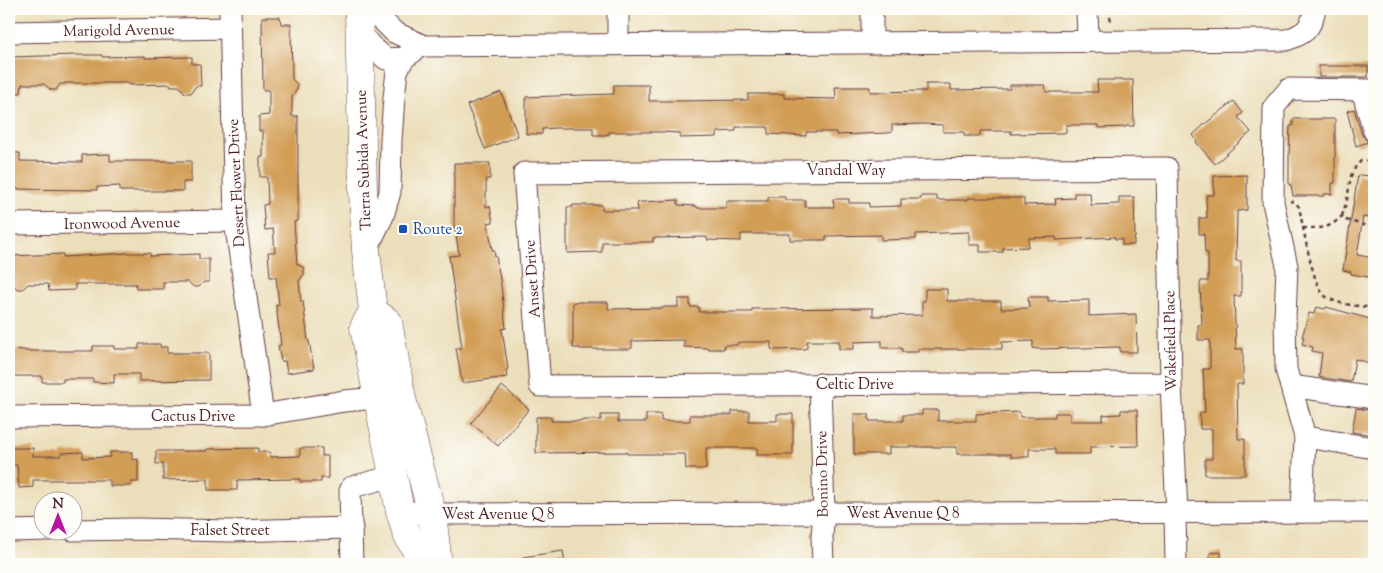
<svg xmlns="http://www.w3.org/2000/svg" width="1383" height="573" font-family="'Sorts Mill Goudy',serif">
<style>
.building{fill:#d29d55}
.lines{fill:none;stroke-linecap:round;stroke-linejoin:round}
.minor-casing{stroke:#623c40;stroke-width:23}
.major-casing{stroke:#623c40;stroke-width:29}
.path{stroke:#623c40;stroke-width:2.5;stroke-dasharray:4 4;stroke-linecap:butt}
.minor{stroke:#fff;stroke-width:21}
.major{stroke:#fff;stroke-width:28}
.transit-dot{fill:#1a4fb4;stroke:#fdfcf7;stroke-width:2}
.labels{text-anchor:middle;stroke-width:4;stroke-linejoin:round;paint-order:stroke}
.street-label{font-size:15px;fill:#4a1f2b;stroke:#fdfcf7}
.transit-label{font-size:15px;fill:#164399;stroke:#fdfcf7;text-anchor:start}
</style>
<rect width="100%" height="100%" fill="#fdfcf7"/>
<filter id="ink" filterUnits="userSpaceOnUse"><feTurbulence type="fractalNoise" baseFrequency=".02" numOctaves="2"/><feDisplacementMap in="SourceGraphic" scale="10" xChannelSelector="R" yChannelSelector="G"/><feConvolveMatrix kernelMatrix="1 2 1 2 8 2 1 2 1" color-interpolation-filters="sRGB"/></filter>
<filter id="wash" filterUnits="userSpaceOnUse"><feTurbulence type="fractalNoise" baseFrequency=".0096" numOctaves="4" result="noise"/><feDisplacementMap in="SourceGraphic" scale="20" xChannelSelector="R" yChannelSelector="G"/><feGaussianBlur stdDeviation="1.12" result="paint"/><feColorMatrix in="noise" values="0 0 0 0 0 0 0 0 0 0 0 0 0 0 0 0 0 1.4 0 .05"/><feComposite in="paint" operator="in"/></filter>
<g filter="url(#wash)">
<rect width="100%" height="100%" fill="#ebdeba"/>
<g id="blocks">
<g class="building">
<path d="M 262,17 L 280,17 L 281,24 L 291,24 L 292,79 L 297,84 L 297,89 L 292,97 L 292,116 L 298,116 L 298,221 L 294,222 L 297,264 L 304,268 L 304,274 L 299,281 L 301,302 L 303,301 L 308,341 L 309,341 L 314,369 L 287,373 L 285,361 L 281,361 L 278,346 L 281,345 L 276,305 L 279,305 L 276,277 L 270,277 L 268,252 L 275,252 L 273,229 L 265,230 L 263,205 L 268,204 L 267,177 L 260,177 L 260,157 L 263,157 L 263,131 L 259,131 L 259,116 L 269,115 L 269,90 L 263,90 Z"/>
<path d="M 75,55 L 102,55 L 102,57 L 145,56 L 145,58 L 192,57 L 192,64 L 200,64 L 201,86 L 196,86 L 191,93 L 185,93 L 179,86 L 171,86 L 170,84 L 129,85 L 129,83 L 65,83 L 65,84 L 60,84 L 56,90 L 51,90 L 44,84 L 22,84 L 21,93 L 9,93 L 9,57 Z"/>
<rect x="1319" y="66" width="49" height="11"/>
<path d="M 1097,80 L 1133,80 L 1134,126 L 1126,126 L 1126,127 L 1098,128 L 1098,125 L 1066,125 L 1066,132 L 1063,133 L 1011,134 L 1011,131 L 980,131 L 980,136 L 964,136 L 964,132 L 943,132 L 943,125 L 924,124 L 892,125 L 892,132 L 888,133 L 836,135 L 836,132 L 806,132 L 806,136 L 768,134 L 768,127 L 736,127 L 736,131 L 717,132 L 717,137 L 680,138 L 680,133 L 661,132 L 609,132 L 609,134 L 605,135 L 593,135 L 593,128 L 555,128 L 542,129 L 542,134 L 526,134 L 526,97 L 614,94 L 614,85 L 649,85 L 649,101 L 675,101 L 748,100 L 748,94 L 784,94 L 784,98 L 836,99 L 835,87 L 870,87 L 870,92 L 926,91 L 926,84 L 951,84 L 951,90 L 1010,89 L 1010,85 L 1045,85 L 1046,92 L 1098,92 Z"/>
<path d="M 501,92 L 518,136 L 485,149 L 467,105 Z"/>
<path d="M 1234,101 L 1243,113 L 1238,117 L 1251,132 L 1215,164 L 1196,142 L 1197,141 L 1193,135 L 1206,123 Z"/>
<path d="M 1354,109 L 1362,135 L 1368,142 L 1356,146 L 1347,111 Z"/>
<path d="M 1293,119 L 1335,119 L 1335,183 L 1332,183 L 1332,194 L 1324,194 L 1324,196 L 1293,196 L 1291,185 L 1289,185 L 1289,158 L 1290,126 L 1293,126 Z"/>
<path d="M 9,153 L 20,153 L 20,161 L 82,162 L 82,155 L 110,154 L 110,161 L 191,161 L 191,182 L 183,182 L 183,191 L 120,191 L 120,186 L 97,187 L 97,190 L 9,189 Z"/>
<path d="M 454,163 L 490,163 L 490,179 L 486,179 L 486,207 L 490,206 L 493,222 L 488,223 L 492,250 L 494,250 L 495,257 L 496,256 L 501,285 L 506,328 L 502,329 L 508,369 L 506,370 L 507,377 L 462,383 L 456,348 L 462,348 L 449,256 L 459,255 L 455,228 L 454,228 Z"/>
<path d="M 1247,175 L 1247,210 L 1237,211 L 1236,261 L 1241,261 L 1241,296 L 1234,296 L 1236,349 L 1243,349 L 1243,384 L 1237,384 L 1238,439 L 1245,439 L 1245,475 L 1205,475 L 1205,459 L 1212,459 L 1212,429 L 1200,429 L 1200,413 L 1205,412 L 1203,369 L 1210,369 L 1210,340 L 1198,340 L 1198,325 L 1202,325 L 1200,285 L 1201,281 L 1208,281 L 1208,253 L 1205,253 L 1204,234 L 1199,234 L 1199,218 L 1207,218 L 1206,199 L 1207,195 L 1214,195 L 1214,176 Z"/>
<path d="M 1358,175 L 1374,176 L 1374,218 L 1363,217 L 1357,255 L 1374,258 L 1374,278 L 1351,274 L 1351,272 L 1343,270 Z"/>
<path d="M 1074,193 L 1090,193 L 1091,205 L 1119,204 L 1119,197 L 1134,197 L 1135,238 L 1134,238 L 1134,245 L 1122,245 L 1122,239 L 1115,239 L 1115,237 L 1056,240 L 1056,237 L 1029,238 L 1028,247 L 1003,248 L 1003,252 L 980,252 L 980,245 L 969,245 L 969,232 L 916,234 L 916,239 L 881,240 L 881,235 L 826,236 L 826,240 L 790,240 L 790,234 L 741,234 L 741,241 L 707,240 L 707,237 L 653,238 L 653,242 L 602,242 L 602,252 L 567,253 L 567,207 L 573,207 L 573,205 L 602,205 L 602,210 L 638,210 L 637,203 L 641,202 L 678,200 L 678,205 L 697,206 L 697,208 L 726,208 L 726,201 L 768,201 L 768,197 L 785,197 L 785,200 L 805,200 L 805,207 L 834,207 L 833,199 L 849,199 L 849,203 L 869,203 L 869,207 L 901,206 L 901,199 L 921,199 L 921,196 L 937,196 L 937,200 L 968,200 L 968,198 L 1024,198 L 1024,205 L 1056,204 L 1055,199 L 1074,198 Z"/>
<path d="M 129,253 L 150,253 L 150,256 L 199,254 L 199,259 L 209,259 L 209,282 L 204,282 L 199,287 L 194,287 L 188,282 L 163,282 L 163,289 L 136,289 L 136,284 L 75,284 L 75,290 L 49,291 L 48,284 L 28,284 L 23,289 L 17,289 L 12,283 L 9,283 L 9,256 L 63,254 L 63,257 Z"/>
<path d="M 925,289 L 947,289 L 947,301 L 1001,301 L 1001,309 L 1029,308 L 1028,297 L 1048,297 L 1048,301 L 1089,300 L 1089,316 L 1136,314 L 1137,352 L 1120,352 L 1120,347 L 1037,349 L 1033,348 L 1033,341 L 1002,342 L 1002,349 L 918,349 L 918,352 L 902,352 L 902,348 L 882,348 L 882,341 L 854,342 L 854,349 L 839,349 L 839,341 L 807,341 L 807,348 L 804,349 L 775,350 L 771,349 L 771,342 L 742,342 L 737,343 L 737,345 L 724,345 L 724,349 L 708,349 L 708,348 L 684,347 L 684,340 L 632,341 L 632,348 L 629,349 L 580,349 L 580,348 L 573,348 L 573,302 L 608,302 L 608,309 L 664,308 L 664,307 L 678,307 L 678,299 L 690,299 L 690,307 L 699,307 L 699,312 L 752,312 L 752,309 L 873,308 L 873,316 L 922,315 L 922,301 L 925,301 Z"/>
<path d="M 1316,307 L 1325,309 L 1326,307 L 1374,320 L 1374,362 L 1370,360 L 1369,363 L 1355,359 L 1351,382 L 1319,377 L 1322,353 L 1312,351 L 1313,347 L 1302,344 L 1304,337 L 1302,337 L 1309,313 L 1314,314 Z"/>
<path d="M 139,344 L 160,344 L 160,347 L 167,347 L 167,353 L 209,353 L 209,380 L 139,381 L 139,374 L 114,374 L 114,383 L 93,382 L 93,379 L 63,379 L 63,382 L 42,382 L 42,376 L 9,376 L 9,349 L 25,350 L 25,351 L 93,351 L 93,346 L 114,346 L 114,349 L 139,349 Z"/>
<path d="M 502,386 L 529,409 L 498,446 L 471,423 Z"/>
<path d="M 1356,408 L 1374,411 L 1374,435 L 1352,432 Z"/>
<path d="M 922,410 L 938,410 L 938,421 L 976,421 L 976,414 L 1019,412 L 1020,417 L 1055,417 L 1055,413 L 1067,413 L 1070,414 L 1070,421 L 1103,421 L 1103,415 L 1121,414 L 1121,410 L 1137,410 L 1138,446 L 1090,447 L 1090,454 L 1055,454 L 1055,449 L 1029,449 L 1029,457 L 1011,457 L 1011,454 L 957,454 L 957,447 L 889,447 L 889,454 L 854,454 L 854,414 L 869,414 L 869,421 L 903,421 L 903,415 L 922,415 Z"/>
<path d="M 732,411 L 749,411 L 749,421 L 777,421 L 777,414 L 793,414 L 793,455 L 757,455 L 757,448 L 706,448 L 706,469 L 686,469 L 685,454 L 627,454 L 627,452 L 536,453 L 536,417 L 551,417 L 551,421 L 583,421 L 583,420 L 601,420 L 601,415 L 618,415 L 618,422 L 646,422 L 646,414 L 658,414 L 661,415 L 661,421 L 690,421 L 690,415 L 732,415 Z"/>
<path d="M 11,448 L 33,448 L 33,456 L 61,456 L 61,453 L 83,452 L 83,458 L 110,457 L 110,452 L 132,452 L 132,460 L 138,459 L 138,482 L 131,482 L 131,486 L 110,486 L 110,480 L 33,480 L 33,487 L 19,488 L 17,465 L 11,465 Z"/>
<path d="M 258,448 L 258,452 L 270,452 L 270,457 L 300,456 L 300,448 L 322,448 L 322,456 L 328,456 L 328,478 L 321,478 L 321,482 L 300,482 L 300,479 L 237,480 L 237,490 L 208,490 L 208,479 L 163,480 L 163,464 L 156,464 L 156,451 L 207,451 L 207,449 Z"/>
<path d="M 563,551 L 565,564 L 523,564 L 523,557 Z"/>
<path d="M 1221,552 L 1221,564 L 1210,564 L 1210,553 Z"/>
</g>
</g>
</g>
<g filter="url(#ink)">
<use href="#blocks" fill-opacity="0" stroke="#623c40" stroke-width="1"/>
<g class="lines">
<g class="minor-casing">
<g id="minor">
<path d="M 230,9 L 235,221 L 263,415"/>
<path d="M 371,9 L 394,32 L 424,46 L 1286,40 C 1305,34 1311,29 1315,9"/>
<path d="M 618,9 L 618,44"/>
<path d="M 872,9 L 872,43"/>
<path d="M 1087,9 L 1088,41"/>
<path d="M 359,31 L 370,45 L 386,59 L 404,58 L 413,52"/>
<path d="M 9,32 L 230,28"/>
<path d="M 1362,90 L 1374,131"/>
<path d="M 1374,90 L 1289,89 L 1274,107 L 1273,202 L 1287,266 L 1285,318 L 1286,369 L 1305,437 L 1374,448"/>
<path d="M 9,224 L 235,221"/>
<path d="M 366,251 L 383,216 L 390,192 L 391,140 L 394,98 L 397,71 L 404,58"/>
<path d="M 1171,383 L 540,386 L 524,173 L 1167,168 L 1171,383 L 1177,513"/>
<path d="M 820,384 L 824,513 L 822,536 L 823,564"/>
<path d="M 1291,386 L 1374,398"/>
<path d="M 9,417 L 263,415 L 344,401 L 377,398"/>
<path d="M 400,511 L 432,514 L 1374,512"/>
<path d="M 1302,512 L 1305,437"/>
<path d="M 1175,513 L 1176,564"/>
<path d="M 72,530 L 137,529 L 231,531 L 352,528"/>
<path d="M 9,531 L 49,530"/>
<path d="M 352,564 L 350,491 L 352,487 L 393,476"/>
</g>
</g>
<g class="major-casing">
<g id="major">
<path d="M 359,9 L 363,191 L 366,251 L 373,311 L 364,327 L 400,511 L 407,534 L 424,564"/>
<path d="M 373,311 L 388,322 L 402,399 L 432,514 L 438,564"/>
</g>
</g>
<g class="path">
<path d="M 1109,9 L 1111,23"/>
<path d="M 1290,201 L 1295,202 L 1299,207 C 1303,225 1312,285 1325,296 C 1337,305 1360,306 1374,308"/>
<path d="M 1342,216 L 1347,200 L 1351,176 L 1356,166 L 1361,161 L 1374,160"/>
<path d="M 1303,228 C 1321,228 1328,230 1342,216 L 1346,220 L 1374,228"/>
</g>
<use href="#minor" class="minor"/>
<use href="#major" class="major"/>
</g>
</g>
<rect class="transit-dot" x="398" y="224" width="10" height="10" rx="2.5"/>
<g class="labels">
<g class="street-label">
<text transform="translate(119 30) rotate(-1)" y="5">Marigold Avenue</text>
<text transform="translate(363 160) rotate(-92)" y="5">Tierra Subida Avenue</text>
<text x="846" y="175">Vandal Way</text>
<text transform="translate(236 183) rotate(-93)" y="5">Desert Flower Drive</text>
<text transform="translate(122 223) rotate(-1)" y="5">Ironwood Avenue</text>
<text transform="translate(532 279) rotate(-94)" y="5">Anset Drive</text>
<text transform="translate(1170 341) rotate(-91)" y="5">Wakefield Place</text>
<text x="855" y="389">Celtic Drive</text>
<text x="193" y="421">Cactus Drive</text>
<text transform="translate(822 474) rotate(-91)" y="5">Bonino Drive</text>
<text x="903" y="518">West Avenue Q 8</text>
<text x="498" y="519">West Avenue Q 8</text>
<text x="230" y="535">Falset Street</text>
</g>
<g class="transit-label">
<text x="413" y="234">Route 2</text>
</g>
</g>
<rect width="1383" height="573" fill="none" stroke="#fdfcf7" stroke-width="30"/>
<g transform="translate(58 516)"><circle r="24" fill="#fdfcf7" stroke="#b5a4a5"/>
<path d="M0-4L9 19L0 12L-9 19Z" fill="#b5179e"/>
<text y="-8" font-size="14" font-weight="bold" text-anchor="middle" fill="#4a1f2b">N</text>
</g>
</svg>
